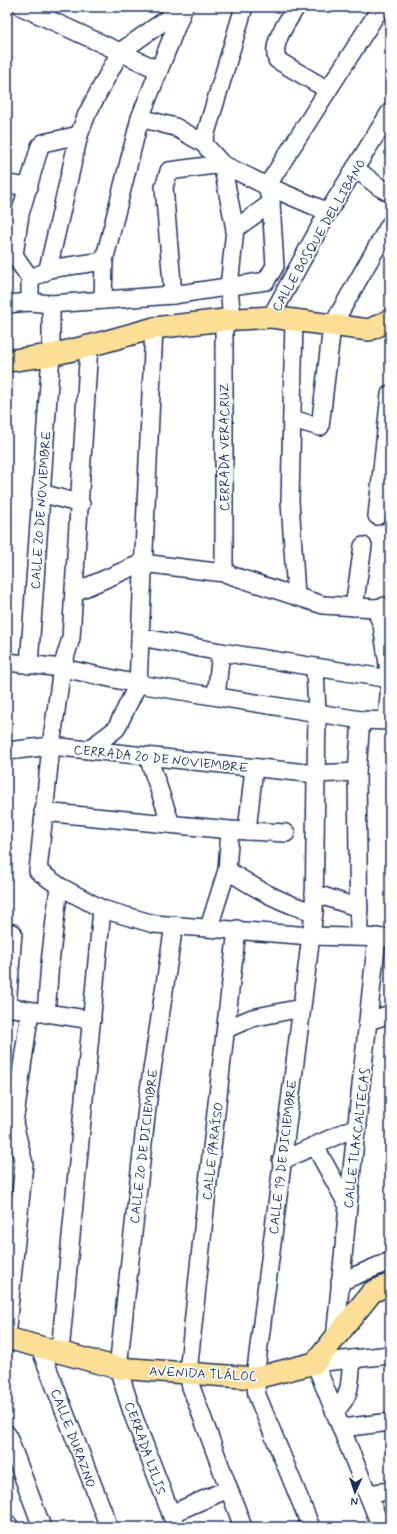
<svg xmlns="http://www.w3.org/2000/svg" width="397" height="1534" font-family="Mynerve,sans-serif">
<style>
.lines{fill:none;stroke-linecap:round;stroke-linejoin:round}
.minor-casing{stroke:#1b2f5e;stroke-width:20}
.major-casing{stroke:#1b2f5e;stroke-width:24}
.minor{stroke:#fff;stroke-width:17}
.major{stroke:#fbdf96;stroke-width:21}
.labels{text-anchor:middle;stroke-width:3.5;stroke-linejoin:round;paint-order:stroke}
.street-label{font-size:13px;fill:#1b2f5e;stroke:#fff}
</style>
<rect width="100%" height="100%" fill="#fff"/>
<filter id="ink" filterUnits="userSpaceOnUse"><feTurbulence type="fractalNoise" baseFrequency=".025" numOctaves="2"/><feDisplacementMap in="SourceGraphic" scale="8" xChannelSelector="R" yChannelSelector="G"/><feConvolveMatrix kernelMatrix="1 2 1 2 8 2 1 2 1" color-interpolation-filters="sRGB"/></filter>
<g filter="url(#ink)">
<g class="lines">
<g class="minor-casing">
<g id="minor">
<path d="M 22,7 L 120,52 L 184,7"/>
<path d="M 184,7 L 140,118 L 175,127 L 203,143"/>
<path d="M 244,7 L 203,143 L 222,164 L 267,186 L 381,7"/>
<path d="M 296,7 C 287,23 271,42 277,60 L 328,90"/>
<path d="M 355,168 L 379,187 L 390,193"/>
<path d="M 7,184 L 29,187"/>
<path d="M 48,269 L 104,261"/>
<path d="M 30,278 L 14,255 L 20,214 L 40,146 L 43,143 L 79,135"/>
<path d="M 173,295 L 164,187 L 169,171 L 222,164 L 235,229"/>
<path d="M 103,300 L 104,261 L 140,118"/>
<path d="M 30,302 L 30,278 L 43,273 L 48,269 L 79,135 L 87,114 L 120,52 L 158,70"/>
<path d="M 7,304 L 30,302 L 51,304 L 173,295 L 266,281 L 275,266 L 271,203 L 267,186 L 328,212"/>
<path d="M 271,317 L 328,212 L 390,112"/>
<path d="M 232,320 L 229,287 L 235,229 L 271,203"/>
<path d="M 294,320 L 290,501 L 296,595"/>
<path d="M 89,346 L 71,638 L 62,668 L 51,746 L 38,871 L 59,886 L 102,909 L 154,924 L 311,936 L 390,938"/>
<path d="M 292,419 L 320,427 L 332,326 L 390,224"/>
<path d="M 41,493 L 81,504"/>
<path d="M 377,516 L 390,394"/>
<path d="M 224,573 L 224,320"/>
<path d="M 75,592 L 142,563 L 224,573 L 323,605 L 375,608 L 390,605"/>
<path d="M 354,607 L 363,546"/>
<path d="M 375,608 L 382,625 L 390,678"/>
<path d="M 140,637 L 221,652 L 390,679"/>
<path d="M 7,662 L 62,668 L 138,684 L 361,720 L 390,721"/>
<path d="M 29,665 L 51,355 L 51,304"/>
<path d="M 216,696 L 221,652"/>
<path d="M 387,721 L 390,681"/>
<path d="M 88,750 L 116,729 L 138,684 L 154,328"/>
<path d="M 7,751 L 51,746 L 316,774 L 357,772"/>
<path d="M 148,757 L 171,824"/>
<path d="M 43,812 L 230,830 L 286,833"/>
<path d="M 247,831 L 254,768"/>
<path d="M 227,870 C 255,888 282,904 314,912"/>
<path d="M 314,893 L 359,908"/>
<path d="M 174,925 L 149,1090 L 118,1368 L 133,1415 L 176,1527"/>
<path d="M 209,927 L 227,870 L 230,830"/>
<path d="M 237,929 L 206,1200 L 188,1373 L 191,1387 L 243,1527"/>
<path d="M 359,936 L 357,772 L 361,720"/>
<path d="M 7,1007 L 92,1020"/>
<path d="M 7,1007 L 13,933"/>
<path d="M 46,1014 L 50,963 L 59,886"/>
<path d="M 369,1021 L 390,1014"/>
<path d="M 226,1029 L 252,1018 L 301,1008"/>
<path d="M 315,1146 L 348,1206"/>
<path d="M 281,1161 L 358,1126"/>
<path d="M 340,1282 L 390,1261"/>
<path d="M 7,1327 L 24,1164 L 14,1123 L 30,1011"/>
<path d="M 335,1339 L 348,1206 L 377,937"/>
<path d="M 40,1348 L 109,1527"/>
<path d="M 60,1352 L 102,909"/>
<path d="M 335,1411 C 353,1394 349,1382 352,1359"/>
<path d="M 342,1428 L 390,1422"/>
<path d="M 7,1434 L 42,1527"/>
<path d="M 367,1494 L 390,1491"/>
<path d="M 171,1514 L 228,1489"/>
<path d="M 7,1523 L 10,1527"/>
<path d="M 311,1527 L 257,1395 L 255,1378 L 314,912 L 317,713 L 315,667"/>
<path d="M 381,1527 L 315,1363 L 390,1355"/>
</g>
</g>
<g class="major-casing">
<g id="major">
<path d="M 7,361 L 51,355 L 89,346 L 154,328 L 224,320 L 271,317 L 369,330 L 390,320"/>
<path d="M 7,1338 L 118,1368 L 255,1378 L 315,1363 L 372,1292 L 390,1284"/>
</g>
</g>
<use href="#minor" class="minor"/>
<use href="#major" class="major"/>
</g>
</g>
<g class="labels">
<g class="street-label">
<text transform="translate(318 235) rotate(-60)" y="5">CALLE BOSQUE DEL LIBANO</text>
<text transform="translate(224 447) rotate(-90)" y="5">CERRADA VERACRUZ</text>
<text transform="translate(40 510) rotate(-86)" y="5">CALLE 20 DE NOVIEMBRE</text>
<text transform="translate(161 758) rotate(6)" y="5">CERRADA 20 DE NOVIEMBRE</text>
<text transform="translate(356 1138) rotate(-83)" y="5">CALLE TLAXCALTECAS</text>
<text transform="translate(143 1146) rotate(-83)" y="5">CALLE 20 DE DICIEMBRE</text>
<text transform="translate(212 1151) rotate(-83)" y="5">CALLE PARAÍSO</text>
<text transform="translate(282 1157) rotate(-83)" y="5">CALLE 19 DE DICIEMBRE</text>
<text transform="translate(203 1373) rotate(3)" y="5">AVENIDA TLÁLOC</text>
<text transform="translate(74 1438) rotate(69)" y="5">CALLE DURAZNO</text>
<text transform="translate(146 1448) rotate(70)" y="5">CERRADA LILIS</text>
</g>
</g>
<rect width="397" height="1534" fill="none" stroke="#fff" stroke-width="24"/>
<rect x="12" y="12" width="373" height="1510" fill="none" stroke="#1b2f5e" stroke-width="1.5" filter="url(#ink)"/>
<g transform="translate(355 1492) rotate(183)" stroke="#ffffff" stroke-width="3" paint-order="stroke">
<path d="M0-3L7 15L0 10L-7 15Z" fill="#1b2f5e"/>
<text y="-6" font-size="11" font-weight="bold" text-anchor="middle" fill="#1b2f5e">N</text>
</g>
</svg>
